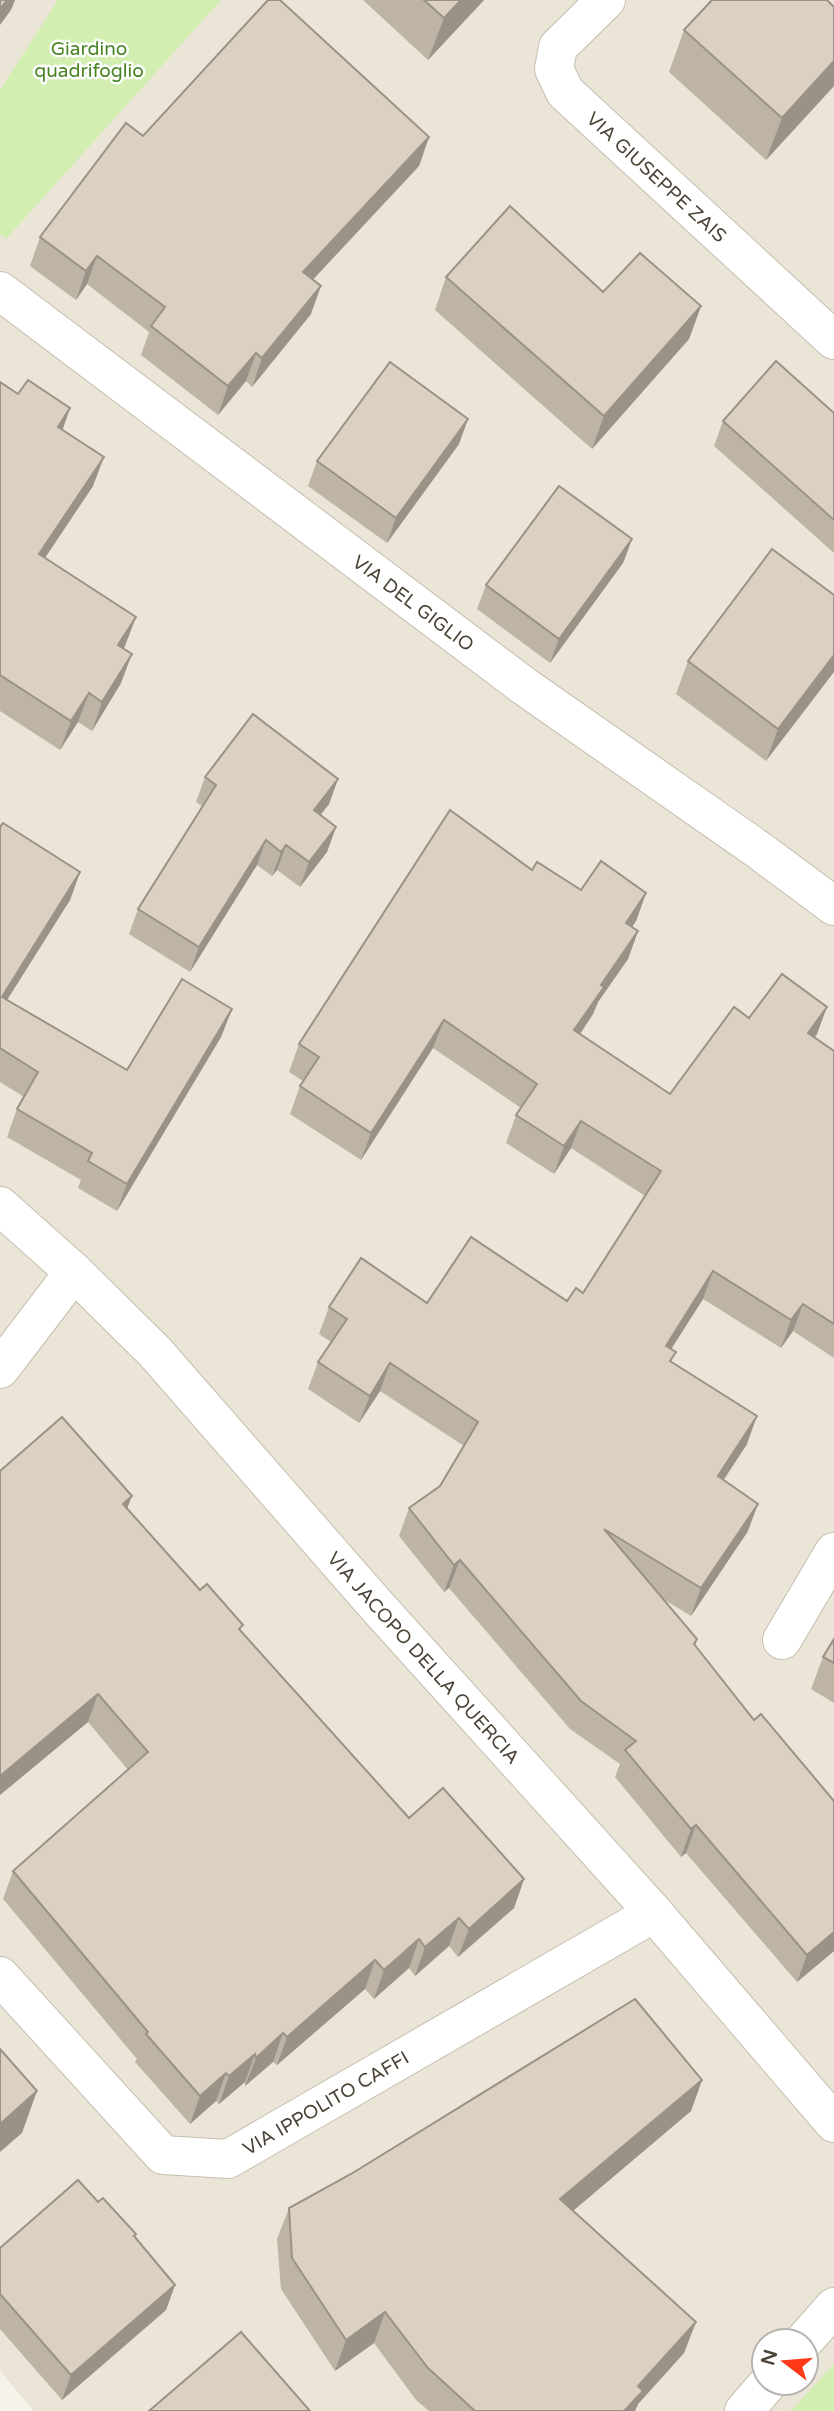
<svg xmlns="http://www.w3.org/2000/svg" width="834" height="2411" font-family="'Varela Round',sans-serif">
<style>
.residential{fill:#ebe5d8;fill-rule:evenodd}
.green{fill:#d2eeb0}
.lines{fill:none;stroke-linecap:round;stroke-linejoin:round}
.minor-casing{stroke:#c6beae;stroke-width:40}
.minor{stroke:#fff;stroke-width:38}
.wall{fill:#bdb4a6}
.shaded-wall{fill:#9a9287}
.building{fill:#dcd1c1;stroke:#9a9287;stroke-width:2}
.labels{text-anchor:middle;stroke-width:5;stroke-linejoin:round;paint-order:stroke}
.park-label{font-size:19px;fill:#498423;stroke:#fff}
.street-label{font-size:19px;fill:#4c4337;stroke:#fff}
</style>
<rect width="100%" height="100%" fill="#f6f3ea"/>
<path class="residential" d="M 0,0 L 834,0 L 834,2411 L 34,2411 L 0,2371 ZM 764,2341 L 806,2341 L 806,2383 L 764,2383 Z"/>
<g class="green">
<path d="M 58,0 L 221,0 L 6,239 L 0,234 L 0,90 Z"/>
<path d="M 834,2364 L 834,2411 L 791,2411 Z"/>
</g>
<g class="lines">
<g class="minor-casing">
<g id="minor">
<path id="s1" d="M 606,0 L 558,47 L 554,69 L 565,92 L 834,340"/>
<path id="s2" d="M 0,291 L 524,686 L 760,851 L 834,906"/>
<path id="s3" d="M 0,1206 L 74,1272 L 155,1352 L 376,1605 L 654,1913 L 834,2123"/>
<path d="M 0,1369 L 74,1272"/>
<path d="M 782,1640 L 834,1552"/>
<path id="s4" d="M 0,1976 L 163,2155 L 228,2159 L 654,1913"/>
<path d="M 804,2341 L 834,2307"/>
<path d="M 744,2411 L 768,2383"/>
</g>
</g>
<use href="#minor" class="minor"/>
</g>
<g class="wall">
<path d="M 363,0 L 484,0 L 428,60 Z"/>
<path d="M 834,7 L 834,86 L 766,160 L 669,72 L 684,30 Z"/>
<path d="M 143,136 L 429,137 L 419,166 L 313,279 L 311,314 L 252,387 L 246,381 L 218,415 L 141,355 L 149,332 L 87,284 L 76,300 L 30,266 L 40,237 Z"/>
<path d="M 446,277 L 603,292 L 701,306 L 689,339 L 592,449 L 435,310 Z"/>
<path d="M 0,382 L 18,394 L 70,408 L 62,430 L 93,486 L 45,558 L 125,646 L 123,649 L 121,683 L 92,731 L 78,722 L 60,750 L 0,711 Z"/>
<path d="M 834,413 L 834,553 L 714,446 L 723,421 Z"/>
<path d="M 459,444 L 387,543 L 308,486 L 317,461 Z"/>
<path d="M 632,539 L 623,563 L 550,663 L 477,609 L 486,585 Z"/>
<path d="M 834,595 L 766,761 L 676,694 L 688,661 Z"/>
<path d="M 205,777 L 338,779 L 329,804 L 320,815 L 336,827 L 327,852 L 300,887 L 277,870 L 272,876 L 257,865 L 190,972 L 129,934 L 138,909 L 203,807 L 196,802 Z"/>
<path d="M 0,827 L 80,872 L 70,900 L 7,1000 L 127,1070 L 232,1009 L 221,1037 L 117,1211 L 78,1188 L 81,1180 L 7,1137 L 17,1109 L 24,1097 L 0,1082 Z"/>
<path d="M 532,870 L 581,890 L 646,893 L 636,921 L 632,927 L 638,931 L 628,959 L 598,1002 L 593,1014 L 580,1034 L 670,1094 L 749,1018 L 817,1034 L 815,1037 L 834,1051 L 834,1358 L 793,1331 L 781,1348 L 703,1299 L 671,1349 L 672,1362 L 747,1444 L 723,1480 L 748,1531 L 691,1616 L 663,1599 L 697,1639 L 695,1646 L 834,1951 L 797,1982 L 686,1853 L 681,1857 L 615,1777 L 620,1764 L 570,1729 L 449,1588 L 444,1592 L 399,1536 L 409,1508 L 440,1486 L 464,1446 L 380,1391 L 359,1423 L 308,1389 L 318,1362 L 331,1342 L 319,1334 L 329,1307 L 427,1303 L 567,1301 L 583,1293 L 645,1196 L 571,1148 L 554,1174 L 506,1143 L 516,1115 L 521,1108 L 433,1048 L 361,1160 L 290,1114 L 300,1086 L 303,1081 L 289,1072 L 299,1044 Z"/>
<path d="M 132,1496 L 127,1508 L 200,1590 L 241,1631 L 409,1818 L 524,1879 L 514,1908 L 458,1957 L 449,1946 L 415,1976 L 409,1968 L 374,1999 L 365,1989 L 277,2065 L 273,2062 L 245,2086 L 245,2082 L 219,2104 L 216,2101 L 190,2124 L 135,2062 L 137,2059 L 3,1899 L 13,1871 L 128,1770 L 88,1722 L 0,1795 Z"/>
<path d="M 834,1639 L 834,1703 L 811,1689 L 823,1657 Z"/>
<path d="M 702,2080 L 691,2111 L 573,2211 L 696,2322 L 684,2353 L 638,2404 L 635,2411 L 429,2411 L 416,2400 L 374,2343 L 335,2371 L 281,2289 L 277,2239 L 289,2208 Z"/>
<path d="M 98,2202 L 136,2234 L 135,2237 L 175,2285 L 166,2310 L 62,2400 L 0,2329 L 0,2248 Z"/>
</g>
<g class="shaded-wall">
<path d="M 7,0 L 15,0 L 11,10 L 0,25 L 0,9 Z"/>
<path d="M 461,0 L 484,0 L 428,60 L 444,18 Z"/>
<path d="M 834,61 L 834,86 L 766,160 L 782,118 Z"/>
<path d="M 429,137 L 419,166 L 293,301 L 303,272 Z"/>
<path d="M 97,256 L 87,284 L 76,300 L 86,271 Z"/>
<path d="M 321,286 L 311,314 L 252,387 L 262,358 Z"/>
<path d="M 701,306 L 689,339 L 592,449 L 604,416 Z"/>
<path d="M 256,353 L 246,381 L 218,415 L 228,386 Z"/>
<path d="M 70,408 L 60,437 L 58,427 Z"/>
<path d="M 468,419 L 459,444 L 387,543 L 396,518 Z"/>
<path d="M 104,457 L 93,486 L 28,583 L 39,554 Z"/>
<path d="M 632,539 L 623,563 L 550,663 L 559,639 Z"/>
<path d="M 136,617 L 125,646 L 107,674 L 118,645 Z"/>
<path d="M 132,654 L 121,683 L 92,731 L 102,702 Z"/>
<path d="M 834,655 L 834,672 L 766,761 L 778,729 Z"/>
<path d="M 89,693 L 78,722 L 60,750 L 71,721 Z"/>
<path d="M 338,779 L 329,804 L 305,835 L 314,810 Z"/>
<path d="M 336,827 L 327,852 L 300,887 L 309,862 Z"/>
<path d="M 266,840 L 257,865 L 190,972 L 199,947 Z"/>
<path d="M 286,845 L 277,870 L 272,876 L 281,852 Z"/>
<path d="M 80,872 L 70,900 L 0,1011 L 2,997 Z"/>
<path d="M 646,893 L 636,921 L 616,951 L 626,923 Z"/>
<path d="M 638,931 L 628,959 L 598,1002 L 593,1014 L 564,1058 L 574,1030 L 601,985 Z"/>
<path d="M 827,1007 L 817,1034 L 798,1060 L 808,1033 Z"/>
<path d="M 232,1009 L 221,1037 L 117,1211 L 127,1184 Z"/>
<path d="M 444,1020 L 433,1048 L 361,1160 L 371,1133 Z"/>
<path d="M 581,1121 L 571,1148 L 554,1174 L 564,1146 Z"/>
<path d="M 713,1271 L 703,1299 L 656,1373 L 666,1346 Z"/>
<path d="M 803,1304 L 793,1331 L 781,1348 L 791,1320 Z"/>
<path d="M 390,1363 L 380,1391 L 359,1423 L 370,1396 Z"/>
<path d="M 757,1416 L 747,1444 L 708,1504 L 718,1476 Z"/>
<path d="M 132,1496 L 121,1524 L 123,1504 Z"/>
<path d="M 758,1504 L 748,1531 L 691,1616 L 701,1588 Z"/>
<path d="M 460,1560 L 449,1588 L 444,1592 L 454,1565 Z"/>
<path d="M 98,1694 L 88,1722 L 0,1795 L 0,1776 Z"/>
<path d="M 696,1825 L 686,1853 L 681,1857 L 691,1829 Z"/>
<path d="M 524,1879 L 514,1908 L 458,1957 L 469,1929 Z"/>
<path d="M 459,1918 L 449,1946 L 415,1976 L 425,1947 Z"/>
<path d="M 834,1932 L 834,1951 L 797,1982 L 807,1955 Z"/>
<path d="M 419,1939 L 409,1968 L 374,1999 L 384,1970 Z"/>
<path d="M 375,1960 L 365,1989 L 277,2065 L 287,2037 Z"/>
<path d="M 283,2033 L 273,2062 L 245,2086 L 256,2058 Z"/>
<path d="M 255,2054 L 245,2082 L 219,2104 L 229,2076 Z"/>
<path d="M 226,2073 L 216,2101 L 190,2124 L 200,2096 Z"/>
<path d="M 702,2080 L 691,2111 L 549,2231 L 560,2199 Z"/>
<path d="M 37,2091 L 22,2133 L 0,2152 L 0,2124 Z"/>
<path d="M 175,2285 L 166,2310 L 62,2400 L 71,2375 Z"/>
<path d="M 385,2312 L 374,2343 L 335,2371 L 346,2340 Z"/>
<path d="M 696,2322 L 684,2353 L 638,2404 L 635,2411 L 624,2411 L 638,2386 Z"/>
</g>
<g class="building">
<path d="M 0,0 L 7,0 L 0,9 Z"/>
<path d="M 268,0 L 280,0 L 429,137 L 303,272 L 321,286 L 262,358 L 256,353 L 228,386 L 151,326 L 165,307 L 97,256 L 86,271 L 40,237 L 126,123 L 143,136 Z"/>
<path d="M 424,0 L 461,0 L 444,18 Z"/>
<path d="M 712,0 L 827,0 L 834,7 L 834,61 L 782,118 L 684,30 Z"/>
<path d="M 510,206 L 603,292 L 640,253 L 701,306 L 604,416 L 446,277 Z"/>
<path d="M 776,361 L 834,413 L 834,520 L 723,421 Z"/>
<path d="M 390,362 L 468,419 L 396,518 L 317,461 Z"/>
<path d="M 28,380 L 70,408 L 58,427 L 104,457 L 39,554 L 136,617 L 118,645 L 132,654 L 102,702 L 89,693 L 71,721 L 0,675 L 0,382 L 18,394 Z"/>
<path d="M 559,486 L 632,539 L 559,639 L 486,585 Z"/>
<path d="M 772,549 L 834,595 L 834,655 L 778,729 L 688,661 Z"/>
<path d="M 253,714 L 338,779 L 314,810 L 336,827 L 309,862 L 286,845 L 281,852 L 266,840 L 199,947 L 138,909 L 216,785 L 205,777 Z"/>
<path d="M 450,810 L 532,870 L 537,862 L 581,890 L 601,861 L 646,893 L 626,923 L 638,931 L 601,985 L 604,987 L 574,1030 L 670,1094 L 734,1007 L 749,1018 L 782,974 L 827,1007 L 808,1033 L 834,1051 L 834,1324 L 803,1304 L 791,1320 L 713,1271 L 666,1346 L 676,1352 L 670,1361 L 757,1416 L 718,1476 L 758,1504 L 701,1588 L 604,1529 L 697,1639 L 694,1644 L 754,1720 L 761,1714 L 834,1801 L 834,1932 L 807,1955 L 696,1825 L 691,1829 L 625,1750 L 636,1741 L 581,1701 L 460,1560 L 454,1565 L 409,1508 L 440,1486 L 478,1422 L 390,1363 L 370,1396 L 318,1362 L 347,1319 L 329,1307 L 361,1258 L 427,1303 L 471,1237 L 567,1301 L 576,1288 L 583,1293 L 661,1171 L 581,1121 L 564,1146 L 516,1115 L 537,1084 L 444,1020 L 371,1133 L 300,1086 L 319,1057 L 299,1044 Z"/>
<path d="M 3,823 L 80,872 L 2,997 L 127,1070 L 182,979 L 232,1009 L 127,1184 L 88,1161 L 92,1153 L 17,1109 L 38,1072 L 0,1048 L 0,827 Z"/>
<path d="M 62,1417 L 132,1496 L 123,1504 L 200,1590 L 207,1584 L 243,1625 L 239,1629 L 409,1818 L 443,1788 L 524,1879 L 469,1929 L 459,1918 L 425,1947 L 419,1939 L 384,1970 L 375,1960 L 287,2037 L 283,2033 L 256,2058 L 255,2054 L 229,2076 L 226,2073 L 200,2096 L 146,2034 L 148,2032 L 13,1871 L 148,1752 L 98,1694 L 0,1776 L 0,1471 Z"/>
<path d="M 834,1639 L 834,1663 L 823,1657 Z"/>
<path d="M 635,1999 L 702,2080 L 560,2199 L 696,2322 L 638,2386 L 643,2391 L 624,2411 L 475,2411 L 428,2368 L 385,2312 L 346,2340 L 292,2258 L 289,2208 L 351,2174 Z"/>
<path d="M 0,2049 L 37,2091 L 0,2124 Z"/>
<path d="M 78,2180 L 98,2202 L 103,2198 L 136,2234 L 134,2236 L 175,2285 L 71,2375 L 0,2294 L 0,2248 Z"/>
<path d="M 241,2332 L 310,2411 L 149,2411 Z"/>
</g>
<g class="labels">
<g class="park-label">
<text x="89" y="55">Giardino<tspan x="89" dy="22">quadrifoglio</tspan></text>
</g>
<g class="street-label">
<text dy="7" stroke="none"><textPath href="#s1" startOffset="240">VIA GIUSEPPE ZAIS</textPath></text>
<text dy="7" stroke="none"><textPath href="#s2" startOffset="518">VIA DEL GIGLIO</textPath></text>
<text dy="7" stroke="none"><textPath href="#s3" startOffset="620">VIA JACOPO DELLA QUERCIA</textPath></text>
<text dy="7" stroke="none"><textPath href="#s4" startOffset="420">VIA IPPOLITO CAFFI</textPath></text>
</g>
</g>
<g transform="translate(785 2362) rotate(286)"><circle r="33" fill="#ffffff" stroke="#b7b4af" stroke-width="2"/>
<path d="M0-5L12 26L0 18L-12 26Z" fill="#ff3a19"/>
<text y="-10" font-size="19" font-weight="bold" text-anchor="middle" fill="#4c4337">N</text>
</g>
</svg>
